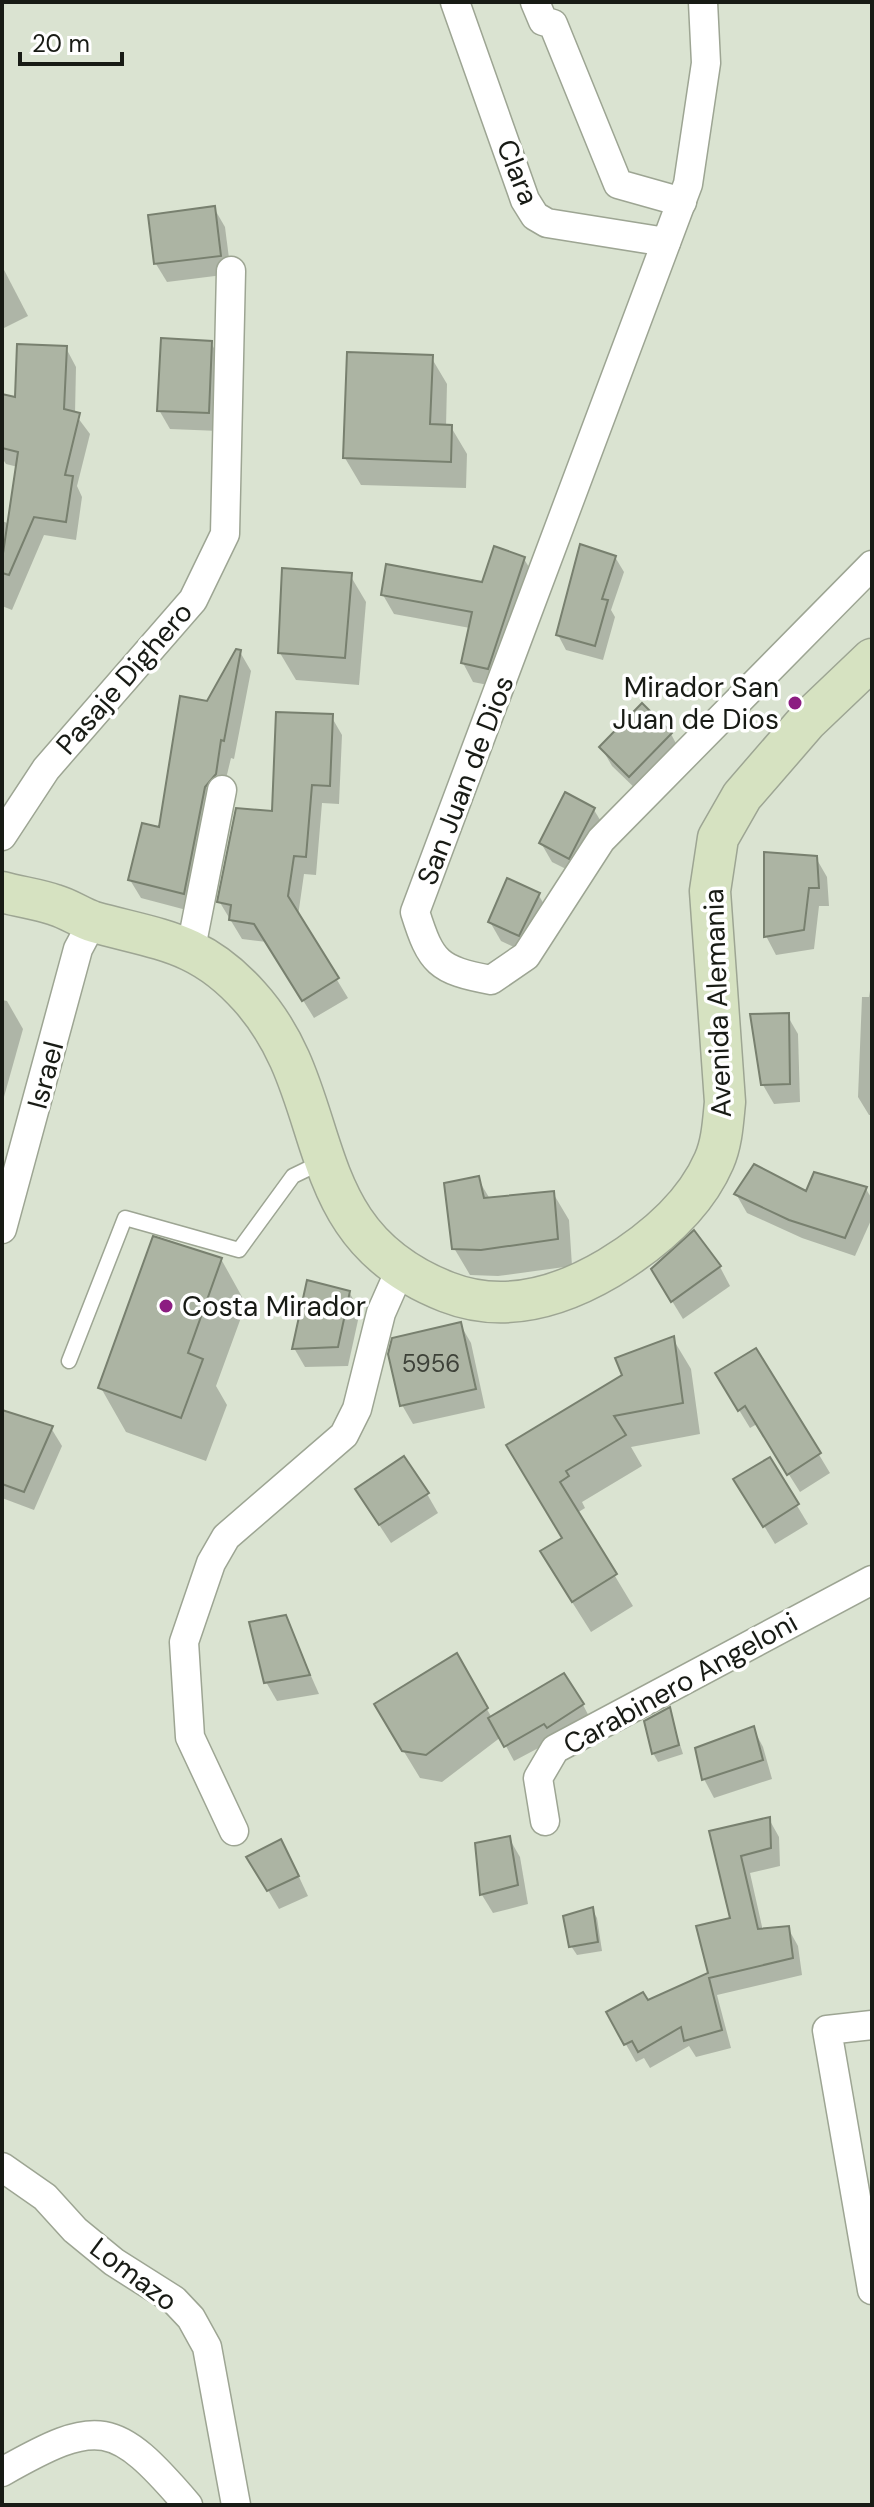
<svg xmlns="http://www.w3.org/2000/svg" width="874" height="2507" font-family="'DM Sans',sans-serif">
<style>
.shadow{fill:#0003}
.building{fill:#acb4a3;stroke:#78806f;stroke-width:2}
.lines{fill:none;stroke-linecap:round;stroke-linejoin:round}
.lane-casing{stroke:#9da593;stroke-width:17}
.street-casing{stroke:#9da593;stroke-width:31}
.secondary-casing{stroke:#9da593;stroke-width:43}
.lane{stroke:#fff;stroke-width:14}
.street{stroke:#fff;stroke-width:28}
.secondary{stroke:#d6e2c1;stroke-width:40}
.poi-dot{fill:#8c1d81;stroke:#fff;stroke-width:3}
.labels{text-anchor:middle;stroke-width:7;stroke-linejoin:round;paint-order:stroke}
.number-label{font-size:24px;fill:#3d4138}
.street-label{font-size:28px;fill:#181b15;stroke:#fff}
.poi-label{font-size:28px;fill:#181b15;stroke:#fff;text-anchor:end}
</style>
<rect width="100%" height="100%" fill="#dae3d1"/>
<g class="shadow">
<path d="M 214,208 L 225,227 L 231,274 L 167,282 L 156,264 Z"/>
<path d="M 2,266 L 28,316 L 2,329 Z"/>
<path d="M 211,343 L 222,362 L 219,431 L 170,429 L 159,410 Z"/>
<path d="M 66,348 L 76,367 L 75,414 L 90,434 L 77,486 L 82,497 L 76,540 L 44,535 L 12,610 L 2,606 L 2,521 L 10,524 L 18,467 L 6,464 L 2,458 L 2,416 Z"/>
<path d="M 431,357 L 447,384 L 446,427 L 451,427 L 467,454 L 466,488 L 361,485 L 345,458 Z"/>
<path d="M 615,557 L 624,572 L 611,610 L 615,617 L 603,660 L 566,650 L 558,635 Z"/>
<path d="M 524,559 L 535,577 L 498,687 L 473,682 L 463,663 L 470,628 L 394,614 L 383,595 L 484,584 Z"/>
<path d="M 350,575 L 366,602 L 359,685 L 296,680 L 280,653 Z"/>
<path d="M 240,652 L 251,671 L 234,759 L 231,758 L 194,912 L 141,898 L 130,880 L 161,830 L 208,703 Z"/>
<path d="M 331,716 L 342,735 L 339,804 L 322,803 L 316,875 L 304,874 L 298,916 L 348,998 L 314,1018 L 267,942 L 242,939 L 219,901 Z"/>
<path d="M 671,734 L 681,753 L 641,794 L 612,766 L 601,747 Z"/>
<path d="M 594,810 L 605,828 L 580,876 L 552,862 L 541,843 Z"/>
<path d="M 816,858 L 827,877 L 829,906 L 819,906 L 814,949 L 776,955 L 766,936 Z"/>
<path d="M 538,894 L 549,913 L 529,954 L 501,941 L 490,922 Z"/>
<path d="M 870,991 L 872,1115 L 869,1115 L 858,1097 L 862,997 L 869,997 Z"/>
<path d="M 2,1000 L 7,1001 L 23,1029 L 2,1104 Z"/>
<path d="M 787,1015 L 798,1034 L 800,1102 L 774,1104 L 763,1085 Z"/>
<path d="M 478,1179 L 490,1199 L 553,1193 L 569,1220 L 572,1266 L 498,1276 L 470,1275 L 454,1248 Z"/>
<path d="M 866,1189 L 872,1199 L 872,1218 L 855,1256 L 802,1238 L 747,1213 L 736,1194 Z"/>
<path d="M 221,1259 L 246,1304 L 216,1386 L 227,1405 L 206,1461 L 126,1432 L 101,1388 Z"/>
<path d="M 720,1267 L 730,1286 L 683,1319 L 653,1270 Z"/>
<path d="M 349,1292 L 360,1311 L 348,1366 L 305,1367 L 294,1348 Z"/>
<path d="M 460,1324 L 471,1343 L 485,1408 L 413,1424 L 402,1405 Z"/>
<path d="M 673,1339 L 691,1369 L 700,1434 L 631,1447 L 642,1466 L 582,1502 L 585,1508 L 577,1513 L 633,1606 L 591,1632 L 560,1583 L 564,1539 L 526,1476 Z"/>
<path d="M 756,1350 L 830,1473 L 800,1492 L 757,1424 L 750,1428 L 728,1392 Z"/>
<path d="M 2,1412 L 51,1428 L 62,1446 L 34,1510 L 2,1498 Z"/>
<path d="M 769,1459 L 808,1524 L 775,1544 L 747,1498 Z"/>
<path d="M 427,1494 L 438,1513 L 391,1543 L 368,1508 Z"/>
<path d="M 285,1617 L 319,1694 L 277,1701 L 266,1682 Z"/>
<path d="M 456,1656 L 492,1718 L 583,1705 L 591,1720 L 514,1761 L 501,1737 L 442,1782 L 420,1778 L 392,1732 Z"/>
<path d="M 669,1710 L 683,1754 L 658,1762 L 653,1753 Z"/>
<path d="M 753,1728 L 763,1747 L 772,1779 L 714,1798 L 704,1779 Z"/>
<path d="M 769,1819 L 779,1837 L 780,1866 L 750,1873 L 763,1931 L 788,1928 L 798,1946 L 802,1975 L 717,1995 L 731,2048 L 696,2057 L 689,2046 L 650,2068 L 644,2058 L 636,2062 L 608,2013 L 647,2002 L 710,1975 L 732,1919 L 711,1832 Z"/>
<path d="M 509,1838 L 520,1857 L 528,1904 L 493,1913 L 482,1895 L 477,1845 Z"/>
<path d="M 249,1858 L 291,1860 L 308,1896 L 279,1909 Z"/>
<path d="M 592,1909 L 597,1918 L 602,1951 L 577,1955 L 571,1946 Z"/>
</g>
<g class="building">
<path d="M 215,206 L 221,256 L 154,264 L 148,215 Z"/>
<path d="M 161,338 L 212,341 L 209,413 L 157,411 Z"/>
<path d="M 17,344 L 67,346 L 64,409 L 80,413 L 65,475 L 73,476 L 66,522 L 34,517 L 9,575 L 2,573 L 2,560 L 18,452 L 2,448 L 2,394 L 15,397 Z"/>
<path d="M 347,352 L 433,355 L 430,424 L 452,425 L 451,462 L 343,458 Z"/>
<path d="M 580,544 L 616,556 L 602,599 L 608,600 L 595,646 L 556,635 Z"/>
<path d="M 494,546 L 525,557 L 488,669 L 461,663 L 472,612 L 381,595 L 386,564 L 482,582 Z"/>
<path d="M 282,568 L 352,573 L 345,658 L 278,653 Z"/>
<path d="M 236,649 L 241,650 L 224,741 L 221,740 L 216,774 L 205,787 L 184,894 L 128,880 L 142,823 L 159,827 L 180,696 L 207,701 Z"/>
<path d="M 642,703 L 672,733 L 629,777 L 599,747 Z"/>
<path d="M 276,712 L 333,714 L 330,786 L 312,785 L 306,857 L 294,856 L 288,896 L 339,978 L 302,1001 L 254,924 L 229,920 L 231,905 L 217,902 L 236,808 L 272,811 Z"/>
<path d="M 565,792 L 595,808 L 569,859 L 539,843 Z"/>
<path d="M 764,852 L 817,856 L 819,888 L 809,888 L 804,930 L 764,937 Z"/>
<path d="M 507,878 L 540,893 L 519,936 L 488,922 Z"/>
<path d="M 789,1013 L 790,1084 L 761,1085 L 750,1014 Z"/>
<path d="M 754,1164 L 806,1191 L 814,1172 L 867,1187 L 845,1238 L 789,1220 L 734,1194 Z"/>
<path d="M 479,1176 L 484,1198 L 554,1191 L 558,1239 L 481,1250 L 452,1249 L 444,1183 Z"/>
<path d="M 694,1230 L 721,1266 L 671,1302 L 651,1269 Z"/>
<path d="M 153,1236 L 222,1258 L 188,1353 L 203,1359 L 181,1418 L 98,1388 Z"/>
<path d="M 307,1280 L 350,1291 L 338,1347 L 292,1349 Z"/>
<path d="M 461,1322 L 476,1389 L 400,1406 L 388,1354 L 392,1338 Z"/>
<path d="M 674,1336 L 683,1403 L 614,1416 L 626,1435 L 566,1471 L 569,1476 L 560,1482 L 617,1574 L 572,1602 L 540,1551 L 562,1538 L 506,1445 L 622,1375 L 615,1358 Z"/>
<path d="M 756,1348 L 821,1453 L 787,1475 L 745,1406 L 738,1411 L 715,1373 Z"/>
<path d="M 2,1410 L 53,1426 L 24,1492 L 2,1484 Z"/>
<path d="M 404,1456 L 429,1493 L 379,1525 L 355,1489 Z"/>
<path d="M 770,1457 L 799,1504 L 763,1527 L 733,1479 Z"/>
<path d="M 286,1615 L 310,1675 L 264,1683 L 249,1622 Z"/>
<path d="M 457,1653 L 488,1708 L 426,1755 L 402,1751 L 374,1704 Z"/>
<path d="M 564,1673 L 584,1704 L 547,1728 L 544,1724 L 504,1747 L 488,1718 Z"/>
<path d="M 670,1707 L 679,1745 L 652,1754 L 644,1721 Z"/>
<path d="M 754,1726 L 763,1760 L 702,1780 L 695,1748 Z"/>
<path d="M 770,1817 L 771,1848 L 741,1856 L 758,1929 L 789,1926 L 793,1958 L 709,1978 L 722,2030 L 684,2041 L 681,2027 L 638,2052 L 632,2041 L 624,2045 L 606,2012 L 643,1992 L 648,2000 L 708,1973 L 696,1926 L 730,1918 L 709,1831 Z"/>
<path d="M 510,1836 L 518,1885 L 480,1895 L 475,1843 Z"/>
<path d="M 281,1839 L 299,1876 L 267,1891 L 246,1857 Z"/>
<path d="M 593,1907 L 598,1942 L 569,1947 L 563,1916 Z"/>
</g>
<g class="lines">
<g class="lane-casing">
<path id="lane" d="M 69,1361 L 125,1218 L 239,1250 L 293,1176 L 324,1161"/>
</g>
<g class="street-casing">
<g id="street">
<path d="M 455,2 L 525,200 L 535,216 L 547,223 L 666,242"/>
<path d="M 535,2 L 543,21 L 553,24 L 618,184 L 682,202"/>
<path d="M 703,2 L 706,63 L 688,184 L 415,912 C 431,963 438,970 491,980 L 526,956 L 601,840 L 872,565"/>
<path d="M 2,836 L 46,769 L 193,600 L 225,534 L 231,271"/>
<path d="M 191,948 L 222,790"/>
<path d="M 2,1229 L 78,949 L 93,921"/>
<path d="M 545,1821 L 538,1778 L 555,1749 L 872,1580"/>
<path d="M 234,1831 L 190,1737 L 184,1642 L 211,1563 L 226,1537 L 344,1435 L 357,1409 L 381,1313 L 400,1270"/>
<path d="M 872,2025 L 827,2030 L 872,2290"/>
<path d="M 2,2167 L 45,2197 L 75,2230 L 114,2262 L 174,2300 L 191,2318 L 207,2347 L 236,2505"/>
<path d="M 2,2472 C 99,2417 115,2420 188,2505"/>
</g>
</g>
<g class="secondary-casing">
<path id="secondary" d="M 2,892 C 20,897 38,899 55,905 C 69,909 81,918 94,922 C 159,940 200,941 249,996 C 340,1096 293,1232 447,1292 C 503,1314 560,1297 609,1268 C 650,1243 694,1207 714,1161 C 722,1143 723,1122 725,1102 L 710,891 L 718,838 L 742,796 L 807,721 L 872,659"/>
</g>
<use href="#lane" class="lane"/>
<use href="#street" class="street"/>
<use href="#secondary" class="secondary"/>
</g>
<g class="poi-dot">
<circle cx="795" cy="703" r="8"/>
<circle cx="166" cy="1306" r="8"/>
</g>
<g class="labels">
<g class="number-label">
<text x="431" y="1372">5956</text>
</g>
<g class="street-label">
<text transform="translate(518 172) rotate(68)" y="10">Clara</text>
<text transform="translate(124 678) rotate(-49)" y="10">Pasaje Dighero</text>
<text transform="translate(465 780) rotate(-69)" y="10">San Juan de Dios</text>
<text transform="translate(717 1003) rotate(-92)" y="10">Avenida Alemania</text>
<text transform="translate(45 1075) rotate(-75)" y="10">Israel</text>
<text transform="translate(680 1683) rotate(-29)" y="10">Carabinero Angeloni</text>
<text transform="translate(134 2274) rotate(37)" y="10">Lomazo</text>
</g>
<g class="poi-label">
<text x="779" y="697">Mirador San<tspan x="779" dy="32">Juan de Dios</tspan></text>
<text x="182" y="1316" text-anchor="start">Costa Mirador</text>
</g>
</g>
<rect width="874" height="2507" fill="none" stroke="#181b15" stroke-width="8"/>
<path d="M20 52v12h102v-12" fill="none" stroke="#181b15" stroke-width="4"/>
<text x="32" y="52" font-size="24" fill="#181b15" stroke="#ffffff" stroke-width="6" paint-order="stroke">20 m</text>
</svg>
